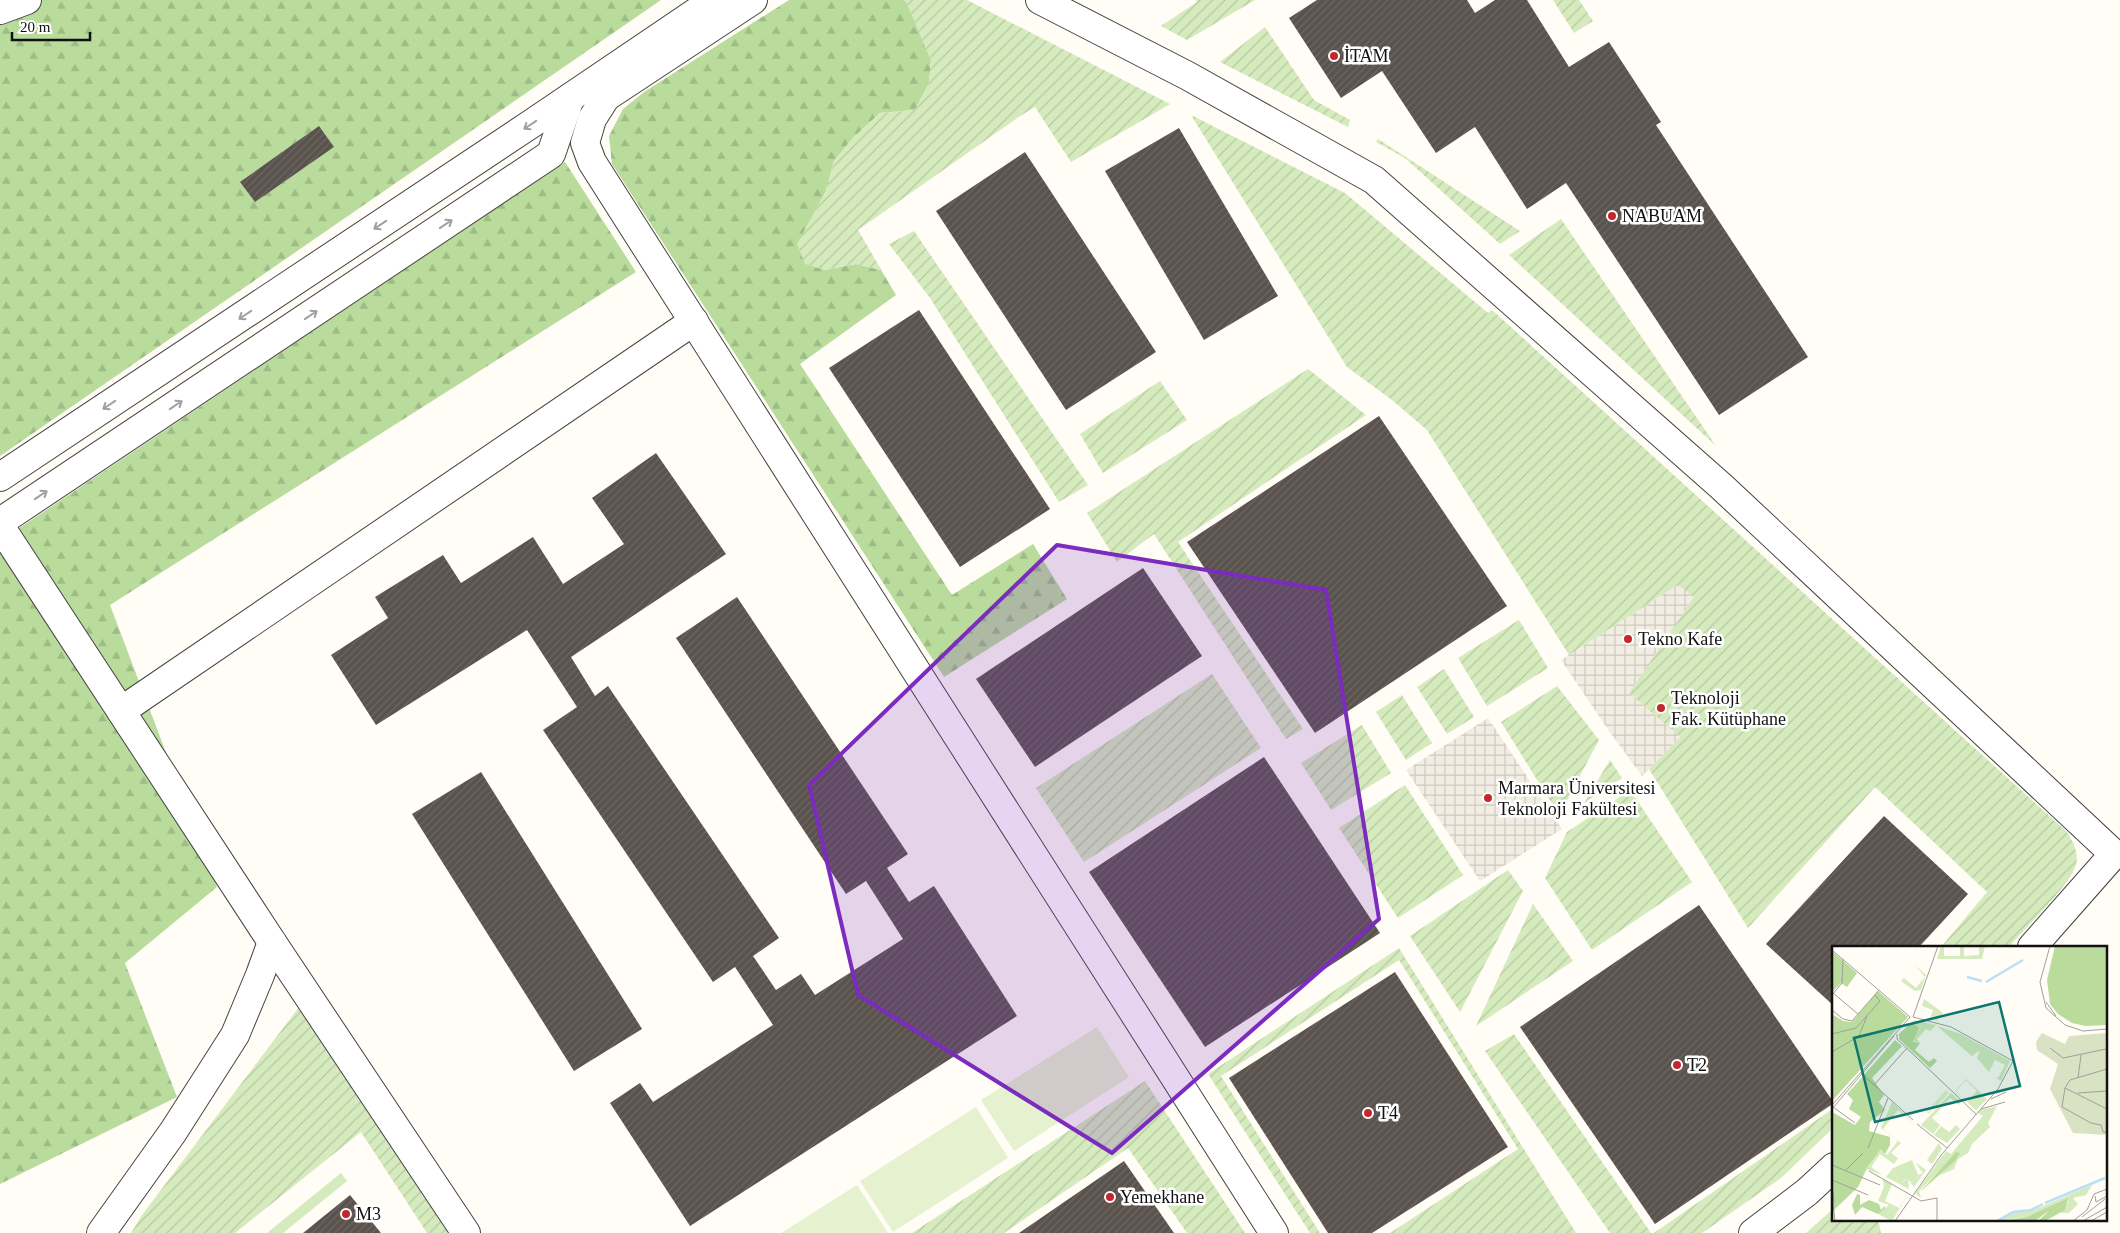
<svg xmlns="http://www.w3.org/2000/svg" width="2120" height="1233" font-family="'Times New Roman',serif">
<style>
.grass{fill:#d5ebbd}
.forest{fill:url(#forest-firs)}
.garden{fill:url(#garden-furrows)}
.pitch{fill:#e6f2cf}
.plaza{fill:url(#plaza-grid)}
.building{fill:url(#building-hatch)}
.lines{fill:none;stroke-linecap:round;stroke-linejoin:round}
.minor-casing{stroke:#444;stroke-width:30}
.minor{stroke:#fff;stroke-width:28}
.oneway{stroke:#a0a0a0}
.marked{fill:#7b2cbf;fill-opacity:0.2;stroke:#7b2cbf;stroke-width:4;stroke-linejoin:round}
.poi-dot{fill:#c4262e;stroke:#fff;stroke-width:2}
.labels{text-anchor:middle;stroke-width:5;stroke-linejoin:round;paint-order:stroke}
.poi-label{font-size:18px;fill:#111;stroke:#fff;text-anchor:start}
.inset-river{fill:none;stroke:#b9e0f7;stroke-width:2.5}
.inset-road{fill:none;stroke:#a09f9a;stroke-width:1}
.view{fill:#0f766e;fill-opacity:0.15;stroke:#0f766e;stroke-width:2.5}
.inset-edge{fill:none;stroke:#111;stroke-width:2.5}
</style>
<defs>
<pattern id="forest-firs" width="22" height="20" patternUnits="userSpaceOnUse" patternTransform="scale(1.25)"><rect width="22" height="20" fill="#b9dc9c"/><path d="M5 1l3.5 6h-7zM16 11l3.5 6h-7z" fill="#9ebc85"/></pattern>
<pattern id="garden-furrows" width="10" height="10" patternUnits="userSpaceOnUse" patternTransform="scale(1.25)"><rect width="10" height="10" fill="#d5ebbd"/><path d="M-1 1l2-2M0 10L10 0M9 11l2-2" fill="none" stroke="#b6c8a1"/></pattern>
<pattern id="plaza-grid" width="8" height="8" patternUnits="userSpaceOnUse" patternTransform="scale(1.25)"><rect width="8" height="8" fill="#f1ede2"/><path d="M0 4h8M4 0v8" fill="none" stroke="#cecac1"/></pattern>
<pattern id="building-hatch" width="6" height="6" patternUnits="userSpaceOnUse" patternTransform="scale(1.25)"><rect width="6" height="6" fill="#5a524d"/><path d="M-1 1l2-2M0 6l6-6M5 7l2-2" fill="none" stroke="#6d6662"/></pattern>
</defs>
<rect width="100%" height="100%" fill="#fffdf5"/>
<path class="grass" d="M 341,1173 L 347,1181 L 283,1233 L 267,1233 Z"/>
<g class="forest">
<path d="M 0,0 L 661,0 L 0,456 Z"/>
<path d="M 789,0 L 904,0 L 907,3 L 931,60 L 929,83 L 915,110 L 880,113 L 853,138 L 834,161 L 826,191 L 798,244 L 824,270 L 856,264 L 881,270 L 896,295 L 800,364 L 952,595 L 1033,544 L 1067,599 L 944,677 L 612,164 L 609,136 L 623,109 L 644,92 Z"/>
<path d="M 565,162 L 636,272 L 110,605 L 217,887 L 125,963 L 177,1097 L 0,1184 L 0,541 Z"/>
</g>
<g class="garden">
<path d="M 904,0 L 967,0 L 1170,104 L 1071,162 L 1035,107 L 1020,116 L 858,230 L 896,295 L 881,270 L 856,264 L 824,270 L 805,264 L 797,244 L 826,191 L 834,161 L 853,138 L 880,113 L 915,110 L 929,83 L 931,60 L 907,3 Z"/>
<path d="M 1196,0 L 1255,0 L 1187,40 L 1161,26 L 1197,2 Z"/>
<path d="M 1553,0 L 1579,0 L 1593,21 L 1574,33 Z"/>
<path d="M 1265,27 L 1314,100 L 1350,120 L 1348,127 L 1220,62 Z"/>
<path d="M 1191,115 L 1345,193 L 1488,313 L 1492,310 L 2067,832 C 2073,842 2079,852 2076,865 C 2071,884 2024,929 2009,947 L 1941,947 L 1987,892 L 1875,787 L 1748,928 L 1649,769 L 1680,737 L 1629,693 L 1678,585 L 1569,655 L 1427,430 L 1392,400 L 1347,367 Z"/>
<path d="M 1378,139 L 1520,231 L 1500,244 L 1405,158 L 1376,142 Z"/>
<path d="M 1561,219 L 1716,446 L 1509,255 Z"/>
<path d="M 914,231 L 1088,485 L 1059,502 L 930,298 L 889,244 Z"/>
<path d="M 1308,369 L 1366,415 L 1178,542 L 1303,729 L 1286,739 L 1154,534 L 1117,562 L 1087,513 Z"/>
<path d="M 1160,381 L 1187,420 L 1103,473 L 1080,434 Z"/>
<path d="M 1519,620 L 1548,668 L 1487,706 L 1458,658 Z"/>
<path d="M 1444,669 L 1474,717 L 1447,734 L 1417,687 Z"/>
<path d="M 1212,674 L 1261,748 L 1084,862 L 1036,788 Z"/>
<path d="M 1557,686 L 1599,740 L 1559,815 L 1501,722 Z"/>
<path d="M 1402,695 L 1432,743 L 1406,760 L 1376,712 Z"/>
<path d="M 1362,725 L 1391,773 L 1331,810 L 1301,763 Z"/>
<path d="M 1610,760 L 1622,778 L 1584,803 Z"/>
<path d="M 1405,785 L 1463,875 L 1398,918 L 1339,828 Z"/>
<path d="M 1630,790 L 1692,882 L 1592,950 L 1545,878 L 1567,832 Z"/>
<path d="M 1508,870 L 1523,891 L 1460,1012 L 1410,936 Z"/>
<path d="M 1533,904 L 1573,961 L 1476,1026 Z"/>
<path d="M 1399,948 L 1576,1233 L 1390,1233 L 1518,1149 L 1399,960 L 1221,1076 L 1320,1233 L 1310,1233 L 1208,1074 Z"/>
<path d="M 302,1003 L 448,1233 L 427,1233 L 361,1132 L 235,1233 L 131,1233 L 142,1215 Z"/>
<path d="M 1514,1034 L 1651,1233 L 1610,1233 L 1485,1051 Z"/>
<path d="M 1145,1081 L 1245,1233 L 1187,1233 L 1128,1148 L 1004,1233 L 912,1233 Z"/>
<path d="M 1834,1108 L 1834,1127 L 1781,1178 L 1702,1233 L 1654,1233 Z"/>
<path d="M 1834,1208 L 1834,1219 L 1878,1219 L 1881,1233 L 1806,1233 Z"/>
</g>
<g class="pitch">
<path d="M 1097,1027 L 1129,1077 L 1014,1151 L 981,1100 Z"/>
<path d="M 976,1107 L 1008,1158 L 893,1232 L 860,1181 Z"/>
<path d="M 857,1185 L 888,1233 L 781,1233 Z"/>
</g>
<g class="plaza">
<path d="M 1678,585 L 1694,597 L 1629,693 L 1680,737 L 1642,776 L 1609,731 L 1561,660 Z"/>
<path d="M 1488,718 L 1562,829 L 1480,881 L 1406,770 Z"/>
</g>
<g class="building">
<path d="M 1317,0 L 1467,0 L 1475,13 L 1495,0 L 1527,0 L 1569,67 L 1609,42 L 1661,122 L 1656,125 L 1808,357 L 1719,415 L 1566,183 L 1527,209 L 1475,127 L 1436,153 L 1382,71 L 1341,98 L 1289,18 Z"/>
<path d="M 319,126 L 334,147 L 255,202 L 240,182 Z"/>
<path d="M 1179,128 L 1278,296 L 1204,340 L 1105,171 Z"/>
<path d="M 1025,152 L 1156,352 L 1066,410 L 936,211 Z"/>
<path d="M 919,310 L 1050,509 L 960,567 L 829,368 Z"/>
<path d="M 1379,416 L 1507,606 L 1315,733 L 1187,542 Z"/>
<path d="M 656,453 L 726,554 L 571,657 L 595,696 L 608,686 L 779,938 L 753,956 L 776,990 L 801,974 L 815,995 L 903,939 L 866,881 L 846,894 L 676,638 L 737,597 L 908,854 L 887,868 L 909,902 L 934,886 L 1017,1016 L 690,1226 L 610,1103 L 640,1083 L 653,1102 L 773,1025 L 735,967 L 713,982 L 543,730 L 577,707 L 527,630 L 376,725 L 331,655 L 388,618 L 375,597 L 443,555 L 461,583 L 533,537 L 563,584 L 624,544 L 592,498 Z"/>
<path d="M 1143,568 L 1202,656 L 1035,767 L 976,679 Z"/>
<path d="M 1264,757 L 1380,933 L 1205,1047 L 1089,872 Z"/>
<path d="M 481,772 L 642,1029 L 574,1071 L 412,814 Z"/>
<path d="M 1884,816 L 1968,894 L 1919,947 L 1834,947 L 1834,1006 L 1766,944 Z"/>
<path d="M 1699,905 L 1834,1103 L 1655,1224 L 1520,1027 Z"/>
<path d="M 1395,972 L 1508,1147 L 1372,1233 L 1328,1233 L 1229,1078 Z"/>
<path d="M 1124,1161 L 1174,1233 L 1019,1233 Z"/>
<path d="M 350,1195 L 381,1233 L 303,1233 Z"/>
</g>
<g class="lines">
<g class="minor-casing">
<g id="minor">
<path d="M 753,0 L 606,97 L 592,119 L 585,143 L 592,162 L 1274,1233"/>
<path d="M 1040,0 L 1188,76 L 1374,180 L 1722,487 L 2114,854 L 2032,947"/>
<path d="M 0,10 L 27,0"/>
<path d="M 0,477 L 534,122 L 714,0"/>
<path d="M 0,522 L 551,154 L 570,98"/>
<path d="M 0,526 L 272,942 L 466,1233"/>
<path d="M 121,711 L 694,321"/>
<path d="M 101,1233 L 173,1132 L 235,1035 L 260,975 L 272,942"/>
<path d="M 1753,1233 L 1807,1192 L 1834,1167"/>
</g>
</g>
<use href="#minor" class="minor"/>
</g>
<defs><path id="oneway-shaft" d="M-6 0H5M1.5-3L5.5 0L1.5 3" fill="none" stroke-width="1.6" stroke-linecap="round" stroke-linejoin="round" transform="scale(1.25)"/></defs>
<g class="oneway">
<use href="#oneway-shaft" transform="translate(530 125) rotate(146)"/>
<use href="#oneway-shaft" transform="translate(446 224) rotate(-34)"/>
<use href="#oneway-shaft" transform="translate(380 225) rotate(146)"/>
<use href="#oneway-shaft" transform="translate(245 315) rotate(146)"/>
<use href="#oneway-shaft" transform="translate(311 315) rotate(-34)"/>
<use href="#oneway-shaft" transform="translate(109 405) rotate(146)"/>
<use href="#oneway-shaft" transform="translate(176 405) rotate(-34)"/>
<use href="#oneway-shaft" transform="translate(41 495) rotate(-34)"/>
</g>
<path class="marked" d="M 1057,545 L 1326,590 L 1379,919 L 1112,1153 L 858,995 L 809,785 Z"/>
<g class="poi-dot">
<circle cx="1334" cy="56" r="5"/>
<circle cx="1612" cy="216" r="5"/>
<circle cx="1628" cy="639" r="5"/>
<circle cx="1661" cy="708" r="5"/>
<circle cx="1488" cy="798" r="5"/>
<circle cx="1677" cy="1065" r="5"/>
<circle cx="1368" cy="1113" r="5"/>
<circle cx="1110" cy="1197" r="5"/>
<circle cx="346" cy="1214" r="5"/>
</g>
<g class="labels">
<g class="poi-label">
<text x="1344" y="62">İTAM</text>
<text x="1622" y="222">NABUAM</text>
<text x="1638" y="645">Tekno Kafe</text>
<text x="1671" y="704">Teknoloji<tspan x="1671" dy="21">Fak. Kütüphane</tspan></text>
<text x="1498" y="794">Marmara Üniversitesi<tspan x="1498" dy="21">Teknoloji Fakültesi</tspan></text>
<text x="1687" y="1071">T2</text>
<text x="1378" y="1119">T4</text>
<text x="1120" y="1203">Yemekhane</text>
<text x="356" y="1220">M3</text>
</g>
</g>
<g transform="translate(1832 946)">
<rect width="275" height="275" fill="#fffdf5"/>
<path d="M 165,160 L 156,177 L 158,181 L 140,198 L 136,207 L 126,213 L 122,223 L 108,229 L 127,208 L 111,221 L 87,245 L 89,252 L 83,247 L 114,205 L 119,208 L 151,170 L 146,167 L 148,164 ZM 81,217 L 86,232 L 79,236 L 74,233 L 67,238 L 62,224 ZM 260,239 L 254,249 L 241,252 L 246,258 L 237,267 L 229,267 L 236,256 L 234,253 L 194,271 L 166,275 L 181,267 L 202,264 Z" fill="#d5ebbd"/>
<path d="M 223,0 L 275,0 L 275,79 L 254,80 L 240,77 L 226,68 L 218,58 L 215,34 ZM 0,5 L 25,27 L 15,41 L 9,37 L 1,45 ZM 46,45 L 76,71 L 0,155 L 0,68 L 11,75 L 20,76 ZM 81,75 L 87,82 L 81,96 L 88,97 L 83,104 L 97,116 L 102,112 L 105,115 L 98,122 L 67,93 L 67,88 ZM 63,94 L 70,100 L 40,132 L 52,149 L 47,156 L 53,164 L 38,176 L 37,185 L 58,191 L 58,199 L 53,208 L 49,204 L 36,220 L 26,241 L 1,265 L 0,275 L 0,166 L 23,179 L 29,171 L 17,163 L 21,154 L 15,148 ZM 124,206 L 128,207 L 123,215 L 88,246 ZM 25,248 L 28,249 L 28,259 L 37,254 L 47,258 L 49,264 L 53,260 L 53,265 L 46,268 L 30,261 L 23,269 L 20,259 ZM 236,252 L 233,264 L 213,275 L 206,275 L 218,264 L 203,275 L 172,275 L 194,271 Z" fill="#b9dc9c"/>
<path d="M 210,87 L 233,98 L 237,90 L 275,87 L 275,189 L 241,187 L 218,143 L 226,118 L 205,104 L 204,96 Z" fill="#d9e3c4"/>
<path d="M 109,0 L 112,0 L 112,10 L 128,10 L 128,0 L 132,0 L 132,10 L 147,9 L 147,0 L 153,0 L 150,13 L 105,13 ZM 83,19 L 94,29 L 89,44 L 83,45 L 69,35 L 72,32 L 84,42 L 93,31 ZM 92,53 L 111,67 L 104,75 L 101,70 L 98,73 L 101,64 L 90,60 ZM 83,74 L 104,79 L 98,85 L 94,83 L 85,93 L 88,97 L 81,95 L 87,82 L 79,76 ZM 105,80 L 129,88 L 178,115 L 169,135 L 163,131 L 166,132 L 173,119 L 163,114 L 157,126 L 145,112 L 148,104 L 140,110 ZM 134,133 L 155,153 L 144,164 L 123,145 ZM 134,134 L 145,145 L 135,156 L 124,145 ZM 119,147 L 129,156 L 127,159 L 118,152 L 100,172 L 108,179 L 101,188 L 89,179 ZM 60,156 L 83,179 L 66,164 L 51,183 L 69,197 L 59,207 L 66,212 L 62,218 L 48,208 L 39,221 L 50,229 L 34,223 L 48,204 L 55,209 L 66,195 L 49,182 ZM 124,179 L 128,183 L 115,197 L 102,189 L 109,180 L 117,186 ZM 107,197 L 110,203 L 100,218 L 95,214 ZM 80,214 L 86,229 L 91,227 L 83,216 L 94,224 L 82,241 L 76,233 L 77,243 L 54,231 L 61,222 ZM 81,218 L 85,232 L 79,236 L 77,232 L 67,238 L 62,224 ZM 51,233 L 60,238 L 53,255 L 67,262 L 76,248 L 60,275 L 46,268 L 57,259 L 46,255 L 52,241 Z" fill="#d5ebbd" fill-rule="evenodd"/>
<path d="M 114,144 L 117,147 L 97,168 L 94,166 Z" fill="#e6f2cf"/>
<path class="inset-river" d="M 135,31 L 150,35M 154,36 L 191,14M 213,257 L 273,232M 165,275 L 181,266 L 199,264 L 211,258"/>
<path class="inset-road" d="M 218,0 L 208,36 L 214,62 L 233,79 L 251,85 L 275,83M 0,4 L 78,71 L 0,159M 1,47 L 26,68M 0,49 L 10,37 L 11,13M 214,56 L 224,70M 0,64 L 11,73 L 20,75 L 47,44M 0,88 L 24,82 L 48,55 L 43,49M 65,88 L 65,93 L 144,168M 218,102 L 231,112 L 274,103M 0,106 L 27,90 L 35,70M 275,123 L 238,134 L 233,142 L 275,163M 29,127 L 81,174M 246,132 L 249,109M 42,139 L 75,102M 233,142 L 230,161 L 259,177 L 269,179 L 271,186 L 275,186M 246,147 L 275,145M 159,153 L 174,146M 1,161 L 23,177M 0,163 L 62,90M 149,163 L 173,156M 85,178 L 115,202M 36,202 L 56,152M 0,219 L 48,239M 13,225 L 31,207M 37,225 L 89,255 L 105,252 L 105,275M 0,234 L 36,249M 0,237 L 2,257M 263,250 L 264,256 L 275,250M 1,257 L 3,275M 250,271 L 273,253M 63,275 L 110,208 L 166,143 L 181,115 L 119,81 L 81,71 L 106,0M 241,275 L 255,264 L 262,248 L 275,243M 251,275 L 275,261M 259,275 L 275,266"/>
<path class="view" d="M 167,56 L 188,140 L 43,176 L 22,92 Z"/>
<rect width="275" height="275" class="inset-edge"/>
</g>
<path d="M12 32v8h78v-8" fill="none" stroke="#111111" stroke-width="2.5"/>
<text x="20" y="32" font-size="15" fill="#111111" stroke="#ffffff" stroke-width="4" paint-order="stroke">20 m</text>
</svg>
